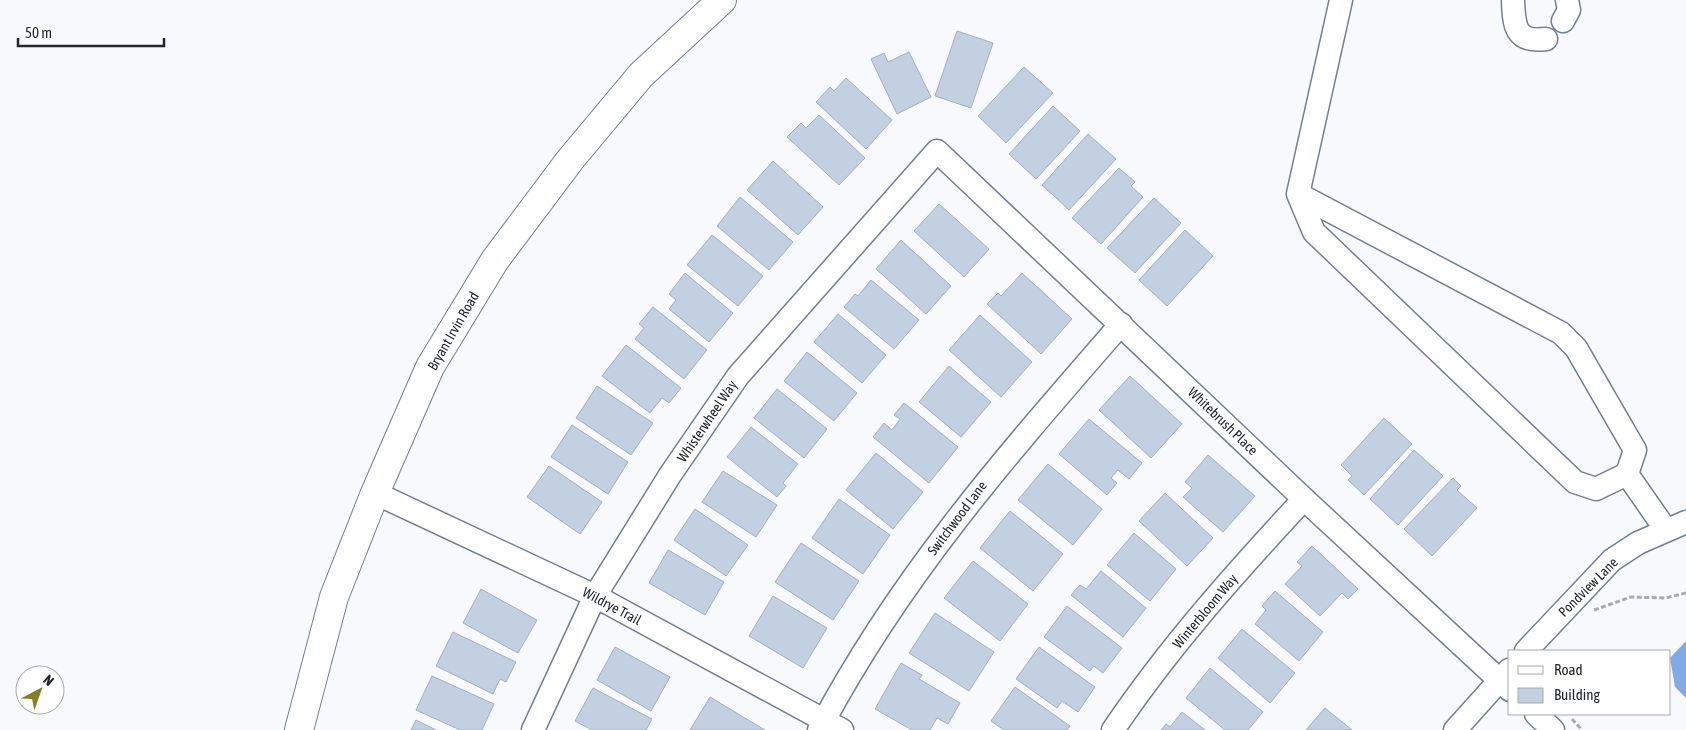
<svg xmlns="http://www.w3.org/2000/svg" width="1686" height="730" font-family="'Asap Condensed',sans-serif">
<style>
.water{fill:#81aae7}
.building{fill:#c3d0e2;stroke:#a3afc1}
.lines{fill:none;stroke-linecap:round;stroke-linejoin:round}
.minor-casing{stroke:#747f90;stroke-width:25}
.tertiary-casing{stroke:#747f90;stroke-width:30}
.path{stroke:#a7aaaf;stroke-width:3;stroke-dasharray:5 2.5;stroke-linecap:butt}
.minor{stroke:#fff;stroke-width:22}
.tertiary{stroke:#fff;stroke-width:28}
.labels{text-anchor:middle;stroke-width:4;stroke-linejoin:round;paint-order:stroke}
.street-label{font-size:14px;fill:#22272e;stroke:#fff}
</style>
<rect width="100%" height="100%" fill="#f7f9fd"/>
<path class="water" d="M 1686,641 L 1686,698 L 1675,687 L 1670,658 Z"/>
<g class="building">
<path d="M 957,31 L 993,43 L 971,108 L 935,96 Z"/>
<path d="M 909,52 L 931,97 L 897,114 L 871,59 L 884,53 L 888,62 Z"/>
<path d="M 1024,67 L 1053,93 L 1006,143 L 978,116 Z"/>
<path d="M 846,78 L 892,120 L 866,149 L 816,102 L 830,87 L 834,91 Z"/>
<path d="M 1053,106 L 1080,131 L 1036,179 L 1009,154 Z"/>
<path d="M 819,115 L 865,158 L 839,185 L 787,137 L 801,123 L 806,128 Z"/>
<path d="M 1088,134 L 1116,159 L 1069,210 L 1042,185 Z"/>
<path d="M 773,161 L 823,207 L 798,235 L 747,190 Z"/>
<path d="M 1119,168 L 1135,182 L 1131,186 L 1143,197 L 1101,244 L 1072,218 Z"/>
<path d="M 740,197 L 793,242 L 769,270 L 717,226 Z"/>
<path d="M 1154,198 L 1181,223 L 1135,273 L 1107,248 Z"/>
<path d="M 939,204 L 989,249 L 964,277 L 914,231 Z"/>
<path d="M 1185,230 L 1213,256 L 1167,306 L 1139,280 Z"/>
<path d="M 712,235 L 763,276 L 738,306 L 687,265 Z"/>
<path d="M 901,240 L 951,286 L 926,314 L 876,269 Z"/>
<path d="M 685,273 L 733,313 L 709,342 L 669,309 L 676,300 L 669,294 Z"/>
<path d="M 1022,273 L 1072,319 L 1041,354 L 987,304 L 998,293 L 1001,296 Z"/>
<path d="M 871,280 L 919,320 L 894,349 L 844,307 L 855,294 L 858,296 Z"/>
<path d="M 653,307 L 707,350 L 684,379 L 635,339 L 644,328 L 639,324 Z"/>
<path d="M 838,314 L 886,355 L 862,383 L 814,342 Z"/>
<path d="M 980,315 L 1032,362 L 1001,397 L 949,350 Z"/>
<path d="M 626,345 L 681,388 L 669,403 L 662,398 L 650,413 L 602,376 Z"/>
<path d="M 807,352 L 857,393 L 834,421 L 784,381 Z"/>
<path d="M 949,366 L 991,402 L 961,437 L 919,402 Z"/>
<path d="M 1130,376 L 1182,424 L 1151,458 L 1099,410 Z"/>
<path d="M 597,386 L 653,423 L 631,455 L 576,418 Z"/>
<path d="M 777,389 L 827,429 L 804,458 L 754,418 Z"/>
<path d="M 904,403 L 958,447 L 929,483 L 873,437 L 884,423 L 892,430 L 900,419 L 894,415 Z"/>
<path d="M 1384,418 L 1412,444 L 1364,495 L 1348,480 L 1352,476 L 1341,465 Z"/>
<path d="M 1089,419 L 1142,463 L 1129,479 L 1118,470 L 1111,478 L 1117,483 L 1107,495 L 1059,454 Z"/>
<path d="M 572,425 L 628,462 L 608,494 L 551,457 Z"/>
<path d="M 751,427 L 798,464 L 783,483 L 786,486 L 777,497 L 727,457 Z"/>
<path d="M 1414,450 L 1443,476 L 1398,525 L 1370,499 Z"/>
<path d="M 876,453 L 923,492 L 893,529 L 846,490 Z"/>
<path d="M 1208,455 L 1255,496 L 1223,532 L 1183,497 L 1192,488 L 1185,482 Z"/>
<path d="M 1048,464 L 1102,509 L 1073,545 L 1018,500 Z"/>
<path d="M 549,466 L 602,502 L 580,534 L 527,497 Z"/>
<path d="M 723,471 L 777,505 L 756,537 L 702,502 Z"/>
<path d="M 1453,478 L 1461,486 L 1457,490 L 1477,508 L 1432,556 L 1404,529 Z"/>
<path d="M 1165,493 L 1213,538 L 1187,566 L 1139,521 Z"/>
<path d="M 839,499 L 890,535 L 863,574 L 812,538 Z"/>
<path d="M 695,509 L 748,545 L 726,576 L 674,540 Z"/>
<path d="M 1010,511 L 1063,554 L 1033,591 L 980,548 Z"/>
<path d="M 1134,533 L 1176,569 L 1150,601 L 1107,565 Z"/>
<path d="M 801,543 L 859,581 L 833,620 L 775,582 Z"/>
<path d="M 1312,546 L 1358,589 L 1348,599 L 1342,593 L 1320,616 L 1285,584 L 1302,566 L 1297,562 Z"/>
<path d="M 668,550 L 724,582 L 705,615 L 649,583 Z"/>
<path d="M 973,561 L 1028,604 L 1000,641 L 944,598 Z"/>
<path d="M 1101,571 L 1146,608 L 1123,637 L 1071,595 L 1080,585 L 1086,589 Z"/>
<path d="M 481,589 L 537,620 L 518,653 L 463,623 Z"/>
<path d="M 1275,591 L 1323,632 L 1299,661 L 1255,624 L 1266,610 L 1262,606 Z"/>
<path d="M 773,596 L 827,628 L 803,668 L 749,636 Z"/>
<path d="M 1067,606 L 1122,648 L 1103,673 L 1094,666 L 1090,671 L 1044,637 Z"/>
<path d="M 935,613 L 994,652 L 969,691 L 909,653 Z"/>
<path d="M 1242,629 L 1295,673 L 1270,703 L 1218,658 Z"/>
<path d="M 453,632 L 516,662 L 506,682 L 500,679 L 493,694 L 436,666 Z"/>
<path d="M 615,647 L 670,677 L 651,711 L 597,680 Z"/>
<path d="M 1039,647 L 1095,687 L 1078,712 L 1062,701 L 1057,708 L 1016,679 Z"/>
<path d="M 901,663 L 922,675 L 919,679 L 960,703 L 948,724 L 937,718 L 930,730 L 912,730 L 875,709 Z"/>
<path d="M 1210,668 L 1263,712 L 1248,730 L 1225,730 L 1186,698 Z"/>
<path d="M 432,676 L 494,704 L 482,730 L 460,730 L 416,710 Z"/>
<path d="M 1015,687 L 1070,726 L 1067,730 L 1004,730 L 991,721 Z"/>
<path d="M 593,688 L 652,719 L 646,730 L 592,730 L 575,721 Z"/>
<path d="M 710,697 L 765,730 L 690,730 Z"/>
<path d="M 1325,708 L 1352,730 L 1306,730 Z"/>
<path d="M 1182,712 L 1205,730 L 1161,730 L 1166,724 L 1170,727 Z"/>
<path d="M 416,720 L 436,730 L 411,730 Z"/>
</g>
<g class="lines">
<g class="minor-casing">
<g id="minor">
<path d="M 1513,0 C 1514,26 1515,43 1546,39"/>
<path d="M 1563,21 L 1569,10 L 1567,0"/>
<path d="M 1298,194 L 1561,333 L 1576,348 L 1635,450 L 1627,474 L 1596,489 L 1575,482 L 1314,232 L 1298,194 L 1341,0"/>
<path d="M 1627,474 L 1666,530"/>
<path d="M 375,493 L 595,596 L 842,730"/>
<path d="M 1526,651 L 1612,560 L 1638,543 L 1686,522"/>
<path d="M 1536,714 L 1553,730"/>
<path d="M 533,730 L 595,596 L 670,475 L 738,376 L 937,151 L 1304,499 L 1510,690"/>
<path d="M 819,730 C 900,576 1008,454 1121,324"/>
<path d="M 1113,730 C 1169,647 1236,572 1304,499"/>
<path d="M 1455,730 L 1509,670"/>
</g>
</g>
<g class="tertiary-casing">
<path id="tertiary" d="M 299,730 L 334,597 L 375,493 L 430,367 L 495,260 L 570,160 L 641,75 L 722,0"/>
</g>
<g class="path">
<path d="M 1594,610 L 1631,597 L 1665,598 L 1686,593"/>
<path d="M 1572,719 L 1582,730"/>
</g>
<use href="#minor" class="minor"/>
<use href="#tertiary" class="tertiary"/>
</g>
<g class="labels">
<g class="street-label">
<text transform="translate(453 331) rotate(-60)" y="5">Bryant Irvin Road</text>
<text transform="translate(707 421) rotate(-56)" y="5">Whisterwheel Way</text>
<text transform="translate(1223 421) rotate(44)" y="5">Whitebrush Place</text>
<text transform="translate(957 518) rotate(-53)" y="5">Switchwood Lane</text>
<text transform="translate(1588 587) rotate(-45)" y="5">Pondview Lane</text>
<text transform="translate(612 606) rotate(28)" y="5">Wildrye Trail</text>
<text transform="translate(1205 611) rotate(-50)" y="5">Winterbloom Way</text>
</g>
</g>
<rect x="1508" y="650" width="162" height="65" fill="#ffffff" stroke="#a7a9ab"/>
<rect x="1518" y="666" width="25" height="8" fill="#ffffff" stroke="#a7a9ab"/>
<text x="1554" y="675" font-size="15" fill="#22272e">Road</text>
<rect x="1518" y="688" width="25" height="15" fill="#c3d0e2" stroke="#a7a9ab"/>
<text x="1554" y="700" font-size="15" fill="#22272e">Building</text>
<g transform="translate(40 690) rotate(41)"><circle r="24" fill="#ffffff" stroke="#a7a9ab"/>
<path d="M0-4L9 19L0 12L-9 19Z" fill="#817f27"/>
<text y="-8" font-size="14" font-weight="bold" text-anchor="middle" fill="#22272e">N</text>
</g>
<path d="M18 38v8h146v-8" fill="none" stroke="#22272e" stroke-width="2.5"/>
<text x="25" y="38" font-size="15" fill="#22272e" stroke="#ffffff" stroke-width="4" paint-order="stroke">50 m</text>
</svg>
